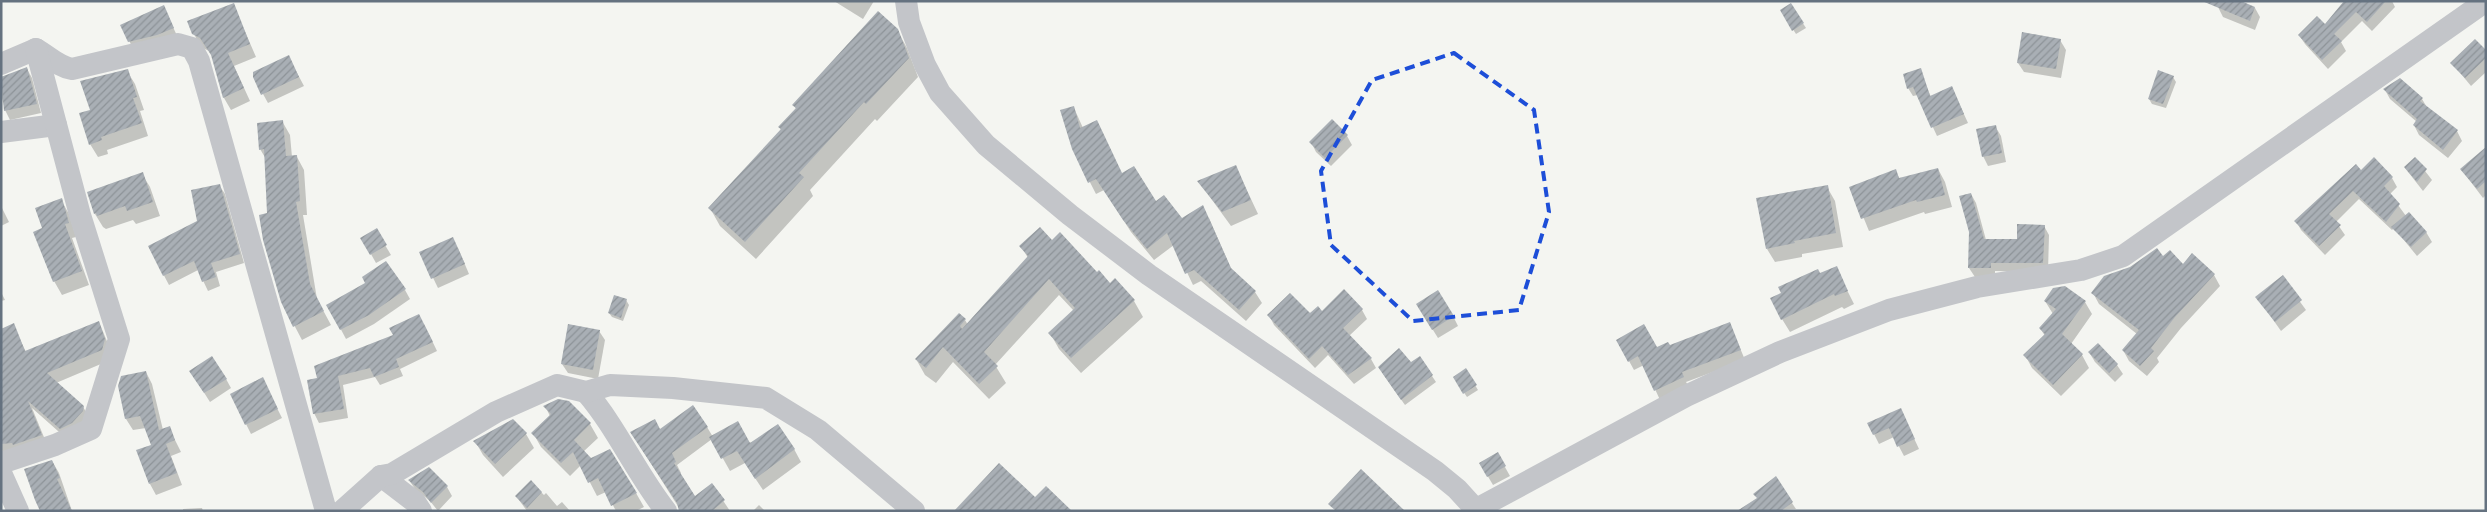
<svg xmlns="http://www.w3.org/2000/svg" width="2487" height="512" font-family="'Varela Round',sans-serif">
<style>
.shadow{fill:#0003}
.building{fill:url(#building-hatch)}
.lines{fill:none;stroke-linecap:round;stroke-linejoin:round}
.minor{stroke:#c3c5c9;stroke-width:22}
.marked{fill:none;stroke:#1d4ed8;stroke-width:4;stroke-dasharray:10 6;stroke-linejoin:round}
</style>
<defs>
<pattern id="building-hatch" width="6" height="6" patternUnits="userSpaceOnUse" patternTransform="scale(1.25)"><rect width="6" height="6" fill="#a9afb5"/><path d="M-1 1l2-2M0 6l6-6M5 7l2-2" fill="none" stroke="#8d9398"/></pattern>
</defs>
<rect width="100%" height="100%" fill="#f4f5f1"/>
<g class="shadow">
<path d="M 834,1 L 874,1 L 863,19 Z"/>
<path d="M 2347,1 L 2392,1 L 2395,7 L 2372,31 L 2362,21 L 2341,42 L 2346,51 L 2328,69 L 2305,44 L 2299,35 L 2325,26 Z"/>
<path d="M 233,4 L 256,57 L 234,66 L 250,101 L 231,110 L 224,98 L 212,55 L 209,51 L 201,47 L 194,34 Z"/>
<path d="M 1791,5 L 1806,28 L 1796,34 L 1781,11 Z"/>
<path d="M 164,7 L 178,38 L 134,51 L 122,25 Z"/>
<path d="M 2218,7 L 2255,8 L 2260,17 L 2255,30 L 2223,17 Z"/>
<path d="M 897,30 L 907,48 L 918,77 L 877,121 L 875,119 L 810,190 L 813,196 L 756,259 L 720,226 L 710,208 L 781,130 L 779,127 L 796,109 L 794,105 Z"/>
<path d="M 2060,40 L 2066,50 L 2061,78 L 2024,72 L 2018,63 Z"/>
<path d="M 2486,51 L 2486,72 L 2471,86 L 2452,63 Z"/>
<path d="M 288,56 L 304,86 L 268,103 L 263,94 Z"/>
<path d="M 27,69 L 32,78 L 41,113 L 10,120 L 5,110 L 1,94 L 1,77 Z"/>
<path d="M 1920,70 L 1931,97 L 1952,88 L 1968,123 L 1937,136 L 1918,95 L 1913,96 L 1908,88 Z"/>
<path d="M 127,71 L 135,84 L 144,110 L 140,111 L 148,136 L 107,150 L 108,154 L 98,157 L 90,144 L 91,110 Z"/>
<path d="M 2173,77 L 2176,82 L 2166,108 L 2152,104 L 2149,99 Z"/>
<path d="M 2400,79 L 2422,99 L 2428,109 L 2457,131 L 2462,141 L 2448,158 L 2419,135 L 2414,125 L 2417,122 L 2390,99 L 2385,90 Z"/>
<path d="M 1074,108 L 1083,128 L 1122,174 L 1156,202 L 1181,219 L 1209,218 L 1232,271 L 1255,292 L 1262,303 L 1246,321 L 1201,281 L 1193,285 L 1174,245 L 1154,260 L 1131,232 L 1104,190 L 1096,194 L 1073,149 Z"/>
<path d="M 282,121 L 290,135 L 292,157 L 297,157 L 304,170 L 307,215 L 303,215 L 317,299 L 331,325 L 302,340 L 282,302 L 269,214 L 266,159 L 260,149 Z"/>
<path d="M 1332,121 L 1347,136 L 1352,145 L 1331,166 L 1316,152 L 1311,142 Z"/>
<path d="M 1995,126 L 2001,136 L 2006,162 L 1988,166 L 1983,156 Z"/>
<path d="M 2415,158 L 2432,180 L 2423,191 L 2405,168 Z"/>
<path d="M 2486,158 L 2486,195 L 2483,198 L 2461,169 Z"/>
<path d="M 1236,167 L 1258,214 L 1231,226 L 1199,182 Z"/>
<path d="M 1938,169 L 1945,182 L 1952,207 L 1925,214 L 1924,212 L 1869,231 L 1851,187 L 1895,171 L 1900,179 Z"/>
<path d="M 2361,172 L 2392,178 L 2397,187 L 2390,194 L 2406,216 L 2426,232 L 2432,242 L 2417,256 L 2394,228 L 2392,230 L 2359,199 L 2336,222 L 2345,235 L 2325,255 L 2301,230 L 2296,221 Z"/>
<path d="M 142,174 L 150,187 L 160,216 L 136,224 L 133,220 L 106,229 L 103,227 L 95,214 L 89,192 Z"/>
<path d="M 219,185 L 225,194 L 244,263 L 216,272 L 220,286 L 208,291 L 198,270 L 169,285 L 149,247 L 199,222 Z"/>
<path d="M 1827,187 L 1835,201 L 1843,247 L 1802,254 L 1802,257 L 1775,262 L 1767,249 Z"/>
<path d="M 1971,194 L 1976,203 L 1986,240 L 2018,240 L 2044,226 L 2049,235 L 2048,272 L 1995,271 L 1995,277 L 1975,277 L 1969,268 Z"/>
<path d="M 61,200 L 69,214 L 76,237 L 72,238 L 89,285 L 62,295 L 54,281 L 44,229 Z"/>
<path d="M 1,206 L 9,222 L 1,226 Z"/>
<path d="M 376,230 L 391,255 L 376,263 L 362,238 Z"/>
<path d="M 1051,241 L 1134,301 L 1143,317 L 1081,373 L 1059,349 L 1050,333 L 1074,311 L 1059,295 L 995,365 L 1006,383 L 989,399 L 953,362 L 936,383 L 925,375 L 916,359 L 965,320 L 968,325 L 1028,258 L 1021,246 Z"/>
<path d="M 458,248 L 469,274 L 438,288 L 421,253 Z"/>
<path d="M 2163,257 L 2214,275 L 2220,286 L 2181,328 L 2157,358 L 2159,362 L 2147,376 L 2129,361 L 2123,350 L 2137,334 L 2099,304 L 2093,293 Z"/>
<path d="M 1836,268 L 1854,304 L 1844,309 L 1842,307 L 1790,332 L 1782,319 L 1820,275 Z"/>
<path d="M 2282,277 L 2306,310 L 2281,331 L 2257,297 Z"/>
<path d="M 367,283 L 405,290 L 410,299 L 374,324 L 346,339 L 328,305 Z"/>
<path d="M 1,292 L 5,300 L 1,301 Z"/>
<path d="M 626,300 L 629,305 L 623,321 L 612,317 L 609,313 Z"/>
<path d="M 2045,301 L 2085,302 L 2092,314 L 2071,344 L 2082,355 L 2089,368 L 2061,396 L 2032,368 L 2025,355 L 2045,336 L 2040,328 L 2053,314 Z"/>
<path d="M 1362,310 L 1367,319 L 1349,336 L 1371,359 L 1376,368 L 1354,384 L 1328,355 L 1315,368 L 1274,325 L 1269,315 Z"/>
<path d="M 1423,314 L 1453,316 L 1458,326 L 1438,338 Z"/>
<path d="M 99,322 L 111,351 L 108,361 L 56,383 L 83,407 L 90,418 L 67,439 L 32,408 L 48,447 L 5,455 L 1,449 L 1,330 L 13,325 L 26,352 Z"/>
<path d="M 424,324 L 437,351 L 400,369 L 403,376 L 380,385 L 375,377 L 343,385 L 348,418 L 319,423 L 314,413 L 319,379 Z"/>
<path d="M 1730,324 L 1745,360 L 1686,382 L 1689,387 L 1660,400 L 1644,365 L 1634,370 L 1618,341 L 1657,348 L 1669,346 Z"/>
<path d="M 599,331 L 605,340 L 598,379 L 568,373 L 562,364 Z"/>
<path d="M 2089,352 L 2117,365 L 2123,374 L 2115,382 L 2095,362 Z"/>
<path d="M 1411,364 L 1432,376 L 1436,382 L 1405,405 L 1383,374 Z"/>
<path d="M 1466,370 L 1478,390 L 1467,397 L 1454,378 Z"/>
<path d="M 146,372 L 152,384 L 163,430 L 169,428 L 181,452 L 171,456 L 182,485 L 156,495 L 150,484 L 153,445 L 146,428 L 133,430 L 126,419 L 119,386 Z"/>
<path d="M 226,379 L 231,388 L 210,402 L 196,380 Z"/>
<path d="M 267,388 L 282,418 L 251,434 L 246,424 Z"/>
<path d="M 545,406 L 590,424 L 598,438 L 583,452 L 636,493 L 644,507 L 636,511 L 616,511 L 606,492 L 597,496 L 581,465 L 570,476 L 541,447 L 533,433 L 550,416 Z"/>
<path d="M 1905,419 L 1919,449 L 1904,456 L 1894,437 L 1879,444 L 1869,424 Z"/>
<path d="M 707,427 L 713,437 L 794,449 L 801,462 L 763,490 L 745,463 L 730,471 L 712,439 L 677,465 L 681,473 L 680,474 L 695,497 L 712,484 L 730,511 L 681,511 L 638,443 L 660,431 Z"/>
<path d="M 526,434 L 534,448 L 503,477 L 483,455 L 475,441 Z"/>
<path d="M 1497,453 L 1510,476 L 1493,485 L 1480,463 Z"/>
<path d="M 52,461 L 59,473 L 72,511 L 42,511 Z"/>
<path d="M 429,469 L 447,487 L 452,496 L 438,511 L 430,501 L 415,489 L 409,480 Z"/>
<path d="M 1775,478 L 1796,509 L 1750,511 L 1758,499 Z"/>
<path d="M 531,482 L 544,495 L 546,493 L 557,506 L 562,502 L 570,511 L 527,511 L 516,496 Z"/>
<path d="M 759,505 L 765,511 L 753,511 Z"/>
<path d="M 202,508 L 203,511 L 183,511 L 183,509 Z"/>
</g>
<g class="building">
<path d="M 2202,1 L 2241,1 L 2255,7 L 2250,21 Z"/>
<path d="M 2344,1 L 2386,1 L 2367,22 L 2356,12 L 2334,34 L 2342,41 L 2322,60 L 2298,35 L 2317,16 L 2325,24 Z"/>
<path d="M 234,3 L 250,44 L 228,53 L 244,88 L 223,98 L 211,55 L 200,38 L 192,34 L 187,21 Z"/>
<path d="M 1791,3 L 1804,23 L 1792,31 L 1780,10 Z"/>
<path d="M 164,5 L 174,28 L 157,35 L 128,42 L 120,25 Z"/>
<path d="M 878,11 L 898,29 L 909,58 L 866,104 L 864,102 L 799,173 L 804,177 L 745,242 L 708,208 L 781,129 L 778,127 L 796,108 L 792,105 Z"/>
<path d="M 2022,32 L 2061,39 L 2056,69 L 2017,63 Z"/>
<path d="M 2475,39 L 2486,50 L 2486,58 L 2465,78 L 2450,63 Z"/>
<path d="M 289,55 L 299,77 L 261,95 L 253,77 L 253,72 Z"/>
<path d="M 27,67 L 37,104 L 4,111 L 1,77 Z"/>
<path d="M 1921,68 L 1930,96 L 1952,86 L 1964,114 L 1931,128 L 1913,87 L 1907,89 L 1903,74 Z"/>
<path d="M 128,69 L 137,97 L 133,98 L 142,123 L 101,137 L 102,140 L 89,145 L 79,113 L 90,110 L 80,81 Z"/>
<path d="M 2158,70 L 2174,76 L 2163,104 L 2148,99 Z"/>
<path d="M 2400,78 L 2423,98 L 2420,101 L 2458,130 L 2443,150 L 2413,125 L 2417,119 L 2383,89 Z"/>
<path d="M 1074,106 L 1080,128 L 1097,120 L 1122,173 L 1134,166 L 1156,201 L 1164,195 L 1182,218 L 1203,205 L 1231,268 L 1256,291 L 1239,310 L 1194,270 L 1185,274 L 1167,233 L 1147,249 L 1123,220 L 1096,179 L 1088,183 L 1072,149 L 1060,110 Z"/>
<path d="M 1332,119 L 1348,135 L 1325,158 L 1309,142 Z"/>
<path d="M 283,120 L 286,156 L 297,155 L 300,201 L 296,202 L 310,284 L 324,311 L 293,327 L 281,302 L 263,240 L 259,215 L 267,213 L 264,149 L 259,150 L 257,123 Z"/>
<path d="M 1996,125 L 2002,153 L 1982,157 L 1976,129 Z"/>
<path d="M 2486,147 L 2486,181 L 2477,189 L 2460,169 Z"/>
<path d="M 2374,157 L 2393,177 L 2384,186 L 2400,204 L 2386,222 L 2353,191 L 2329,214 L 2341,225 L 2319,246 L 2294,221 L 2356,164 L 2361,170 Z"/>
<path d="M 2415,157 L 2427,169 L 2417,182 L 2404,167 Z"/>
<path d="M 1236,165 L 1251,200 L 1222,212 L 1197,181 Z"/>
<path d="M 1938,168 L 1945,195 L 1917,202 L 1916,200 L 1861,219 L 1849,187 L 1896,169 L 1899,178 Z"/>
<path d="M 143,172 L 153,202 L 127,211 L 125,206 L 97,216 L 96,213 L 94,214 L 87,192 Z"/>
<path d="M 220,184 L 240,254 L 211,263 L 216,277 L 202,282 L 194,261 L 163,276 L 148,246 L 197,221 L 191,190 Z"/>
<path d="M 1828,185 L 1836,233 L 1794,241 L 1795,243 L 1766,249 L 1756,198 Z"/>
<path d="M 1971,193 L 1984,239 L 2017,239 L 2017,224 L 2045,225 L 2043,263 L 1991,263 L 1991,268 L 1968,268 L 1969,232 L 1959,196 Z"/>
<path d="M 62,198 L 69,223 L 65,224 L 82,271 L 53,282 L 33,232 L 42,228 L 35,208 Z"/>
<path d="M 2409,212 L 2427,232 L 2411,247 L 2391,227 Z"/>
<path d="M 1040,227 L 1052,240 L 1060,232 L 1097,272 L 1099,270 L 1110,283 L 1115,278 L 1135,300 L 1071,358 L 1048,333 L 1075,308 L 1049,279 L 984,352 L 998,366 L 979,384 L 943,347 L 926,368 L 915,359 L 959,313 L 966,319 L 960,326 L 962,329 L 1028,256 L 1019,246 Z"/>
<path d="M 377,228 L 387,245 L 370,255 L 360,238 Z"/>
<path d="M 453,237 L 465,264 L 431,279 L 419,252 Z"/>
<path d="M 2157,248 L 2163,256 L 2170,250 L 2183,264 L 2192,253 L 2215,274 L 2175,317 L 2151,348 L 2154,351 L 2140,366 L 2122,350 L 2139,330 L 2091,293 L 2104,276 L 2130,267 Z"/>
<path d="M 386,261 L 406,289 L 369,315 L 340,330 L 326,305 L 365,283 L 362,277 Z"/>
<path d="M 1837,266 L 1848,291 L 1835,296 L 1834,294 L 1781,320 L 1770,298 L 1781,293 L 1778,287 L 1818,269 L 1820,273 Z"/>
<path d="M 2283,275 L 2302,300 L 2275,322 L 2255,297 Z"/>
<path d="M 2065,286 L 2086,301 L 2062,334 L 2083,354 L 2053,385 L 2023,355 L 2045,334 L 2039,328 L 2056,309 L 2044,301 L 2053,288 Z"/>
<path d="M 1344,289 L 1363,309 L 1343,328 L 1372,358 L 1348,375 L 1322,346 L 1309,359 L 1267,315 L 1290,293 L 1310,313 L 1318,306 L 1322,311 Z"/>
<path d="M 1438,290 L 1454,316 L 1432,330 L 1416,304 Z"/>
<path d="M 614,295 L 627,299 L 621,318 L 608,313 Z"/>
<path d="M 419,314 L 433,342 L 396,359 L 399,367 L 374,377 L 370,368 L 338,376 L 344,409 L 313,414 L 307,380 L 317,378 L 314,366 L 393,335 L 389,328 Z"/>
<path d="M 99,321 L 105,339 L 102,350 L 47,373 L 84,406 L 83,411 L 72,423 L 60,429 L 28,401 L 42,435 L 13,445 L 12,443 L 1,444 L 1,329 L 14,323 L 25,351 Z"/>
<path d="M 1730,322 L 1741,350 L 1682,372 L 1684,377 L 1654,391 L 1638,356 L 1628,362 L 1616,340 L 1644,324 L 1657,347 L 1668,342 L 1670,345 Z"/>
<path d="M 568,324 L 600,330 L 593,370 L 561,364 Z"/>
<path d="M 2098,343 L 2118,364 L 2109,373 L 2088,352 Z"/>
<path d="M 1399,348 L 1411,362 L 1420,356 L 1433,375 L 1401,400 L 1378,367 Z"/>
<path d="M 212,356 L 227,379 L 204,393 L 189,371 Z"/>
<path d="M 1466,368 L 1477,385 L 1463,394 L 1453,377 Z"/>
<path d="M 146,371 L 159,430 L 170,426 L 175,440 L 166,444 L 177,473 L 149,484 L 136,450 L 151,445 L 140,416 L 125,419 L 118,386 L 121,376 Z"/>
<path d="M 263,377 L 278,409 L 245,425 L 230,394 Z"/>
<path d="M 558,399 L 569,401 L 591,423 L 574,440 L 591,458 L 610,449 L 637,493 L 611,506 L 598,478 L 588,483 L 573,452 L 561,463 L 531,433 L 551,414 L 543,406 Z"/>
<path d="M 693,405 L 708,427 L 672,453 L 676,462 L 674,463 L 695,496 L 712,483 L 725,500 L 712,511 L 679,511 L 677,503 L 630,432 L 655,419 L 660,429 Z"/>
<path d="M 1901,408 L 1915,439 L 1897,447 L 1889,428 L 1873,435 L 1867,423 Z"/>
<path d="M 513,419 L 527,433 L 495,464 L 473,441 Z"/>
<path d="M 738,421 L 750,443 L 778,424 L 795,449 L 755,479 L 737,451 L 721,459 L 709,437 Z"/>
<path d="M 1498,452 L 1506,466 L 1487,477 L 1479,463 Z"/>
<path d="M 52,460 L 60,478 L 57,479 L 72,511 L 40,511 L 35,500 L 24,469 Z"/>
<path d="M 999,463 L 1035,497 L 1046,486 L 1072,511 L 954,511 Z"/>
<path d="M 429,467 L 448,486 L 431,503 L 423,492 L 408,480 Z"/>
<path d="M 1361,469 L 1405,511 L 1336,511 L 1328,504 Z"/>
<path d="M 1776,476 L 1793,502 L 1781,511 L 1737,511 L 1757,498 L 1753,494 Z"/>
<path d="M 531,480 L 542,492 L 527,508 L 515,496 Z"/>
</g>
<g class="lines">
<g class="minor">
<path d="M 906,1 L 909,22 L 925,65 L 940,93 L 986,145 L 1070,215 L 1149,275 L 1435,471 L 1457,489 L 1477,511"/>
<path d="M 1,64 L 36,49 C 50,57 57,66 72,69 L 178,44 L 192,48 L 199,61 L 326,511"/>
<path d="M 1,132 L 56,125"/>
<path d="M 586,392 C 617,428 636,473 666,511"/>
<path d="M 1,463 L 55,445 L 91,429 L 119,339 L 80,215 L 36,49"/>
<path d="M 1,473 L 18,511"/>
<path d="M 381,476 L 415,502 L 421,511"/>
<path d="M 342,511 L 381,476 L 392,474 L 496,412 L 557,385 L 586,392 L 610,385 L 673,388 L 766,398 L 818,430 L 914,511"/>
<path d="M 1473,511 L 1686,396 L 1780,352 L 1889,310 L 1977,287 L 2081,270 L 2123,256 L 2486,1"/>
</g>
</g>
<path class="marked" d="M 1454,53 L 1534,110 L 1549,212 L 1519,310 L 1413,321 L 1331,245 L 1321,171 L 1372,80 Z"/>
<rect width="2487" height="512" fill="none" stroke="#657280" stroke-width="5"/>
</svg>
